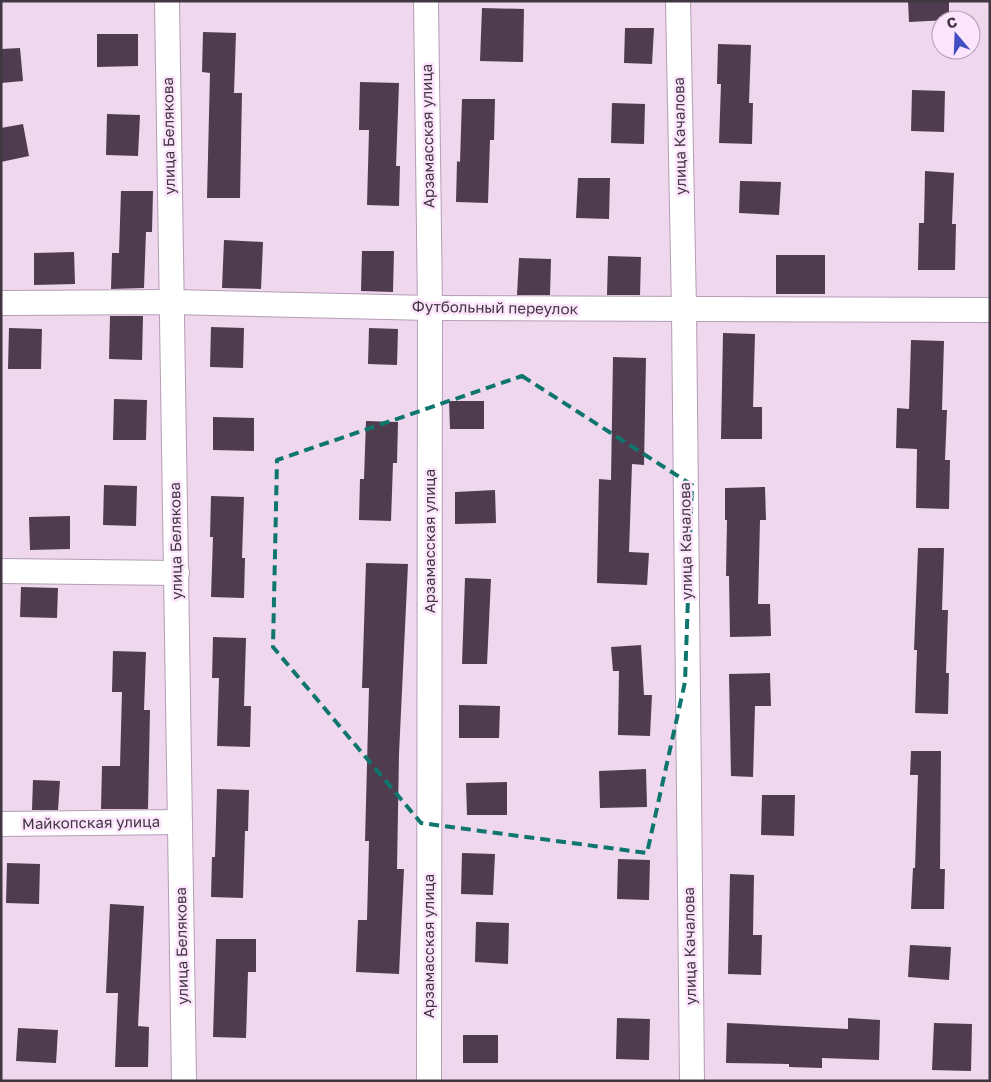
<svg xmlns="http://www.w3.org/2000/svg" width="991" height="1082" font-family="'Golos Text',sans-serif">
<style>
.building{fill:#4f3c4f}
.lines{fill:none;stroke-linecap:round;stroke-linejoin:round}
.street-casing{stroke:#b49eb4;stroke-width:26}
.street{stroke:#fff;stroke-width:24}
.marked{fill:none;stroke:#0f766e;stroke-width:4;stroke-dasharray:10 6;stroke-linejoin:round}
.labels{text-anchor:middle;stroke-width:5;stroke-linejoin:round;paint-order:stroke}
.street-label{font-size:15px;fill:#413741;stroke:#fce4fc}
</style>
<rect width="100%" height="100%" fill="#efd7ee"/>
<g class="building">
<path d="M 908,1 L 949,1 L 949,20 L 909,22 Z"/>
<path d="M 482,8 L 524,9 L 523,62 L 480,61 Z"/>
<path d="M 625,28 L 654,28 L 652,64 L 624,63 Z"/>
<path d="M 203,32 L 236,33 L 234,93 L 242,93 L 240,198 L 207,198 L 210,73 L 202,72 Z"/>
<path d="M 97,34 L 138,34 L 138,66 L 97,67 Z"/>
<path d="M 718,44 L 751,45 L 749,103 L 753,103 L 752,144 L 719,143 L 721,84 L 717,84 Z"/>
<path d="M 20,48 L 23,81 L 1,83 L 1,49 Z"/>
<path d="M 360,82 L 399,83 L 396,166 L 400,166 L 399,206 L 367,205 L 369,130 L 359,130 Z"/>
<path d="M 912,90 L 945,91 L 944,132 L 911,131 Z"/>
<path d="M 462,99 L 495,99 L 494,140 L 490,140 L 488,203 L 456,202 L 457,161 L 460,162 Z"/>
<path d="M 612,103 L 645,104 L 644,144 L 611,143 Z"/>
<path d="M 107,114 L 140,115 L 138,156 L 106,155 Z"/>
<path d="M 23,124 L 29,156 L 1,162 L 1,128 Z"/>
<path d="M 925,171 L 954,173 L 952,224 L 956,224 L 955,270 L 918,270 L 919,223 L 924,223 Z"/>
<path d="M 578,178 L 610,178 L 609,219 L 576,218 Z"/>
<path d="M 740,181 L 781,182 L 779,215 L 739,213 Z"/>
<path d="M 121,191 L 153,191 L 152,232 L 146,232 L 144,288 L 111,289 L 112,253 L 119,253 Z"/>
<path d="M 224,240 L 263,242 L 261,289 L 222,288 Z"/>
<path d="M 362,251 L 394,251 L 393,292 L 361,291 Z"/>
<path d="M 74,252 L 75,284 L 34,285 L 34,253 Z"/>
<rect x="776" y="255" width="49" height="39"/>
<path d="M 608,256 L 641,257 L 640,295 L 607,295 Z"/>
<path d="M 519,258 L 551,259 L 550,295 L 517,295 Z"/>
<path d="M 110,316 L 143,316 L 142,360 L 109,359 Z"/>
<path d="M 211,327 L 244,328 L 243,368 L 210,367 Z"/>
<path d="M 9,328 L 42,329 L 41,369 L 8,369 Z"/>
<path d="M 369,328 L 398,329 L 397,365 L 368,364 Z"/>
<path d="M 723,333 L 755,334 L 753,407 L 762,407 L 762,439 L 721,439 Z"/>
<path d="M 911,340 L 944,341 L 942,410 L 947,410 L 945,460 L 950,460 L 949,509 L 916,508 L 917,449 L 896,448 L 897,408 L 909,409 Z"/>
<path d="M 613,357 L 646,358 L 644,465 L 632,464 L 629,552 L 649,553 L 647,585 L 597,583 L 599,479 L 611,480 Z"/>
<path d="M 114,399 L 147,400 L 146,440 L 113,440 Z"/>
<path d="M 449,401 L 484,401 L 484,429 L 450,429 Z"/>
<path d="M 213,417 L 254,418 L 254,451 L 213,450 Z"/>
<path d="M 366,421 L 398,422 L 397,463 L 393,463 L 391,521 L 359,520 L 360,479 L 364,479 Z"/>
<path d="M 104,485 L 137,486 L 136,526 L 103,525 Z"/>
<path d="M 765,487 L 766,520 L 760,520 L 758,604 L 770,604 L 771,636 L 730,637 L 729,576 L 726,576 L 727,520 L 725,520 L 725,488 Z"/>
<path d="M 495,490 L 496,523 L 455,524 L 455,492 Z"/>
<path d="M 211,496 L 244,497 L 242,558 L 245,558 L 244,598 L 211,597 L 213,537 L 210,537 Z"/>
<path d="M 70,516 L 70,549 L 30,550 L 29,517 Z"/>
<path d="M 918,548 L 944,548 L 942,610 L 948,610 L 946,673 L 949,673 L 948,714 L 915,713 L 917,650 L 914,650 Z"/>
<path d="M 366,563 L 408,564 L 399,754 L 397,869 L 404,869 L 399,974 L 356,972 L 358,920 L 367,920 L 369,841 L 365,841 L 369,688 L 362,688 Z"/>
<path d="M 465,578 L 491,579 L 487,664 L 462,664 Z"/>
<path d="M 21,587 L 58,588 L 57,618 L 20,617 Z"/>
<path d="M 213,637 L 246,638 L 244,706 L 251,706 L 250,747 L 217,746 L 219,678 L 212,678 Z"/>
<path d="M 641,645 L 644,695 L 652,695 L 650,736 L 618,735 L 619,671 L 613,671 L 611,647 Z"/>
<path d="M 113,651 L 146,652 L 144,710 L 150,710 L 148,809 L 101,809 L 102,766 L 120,766 L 122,692 L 112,692 Z"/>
<path d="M 770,673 L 771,706 L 755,706 L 753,777 L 731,776 L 729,674 Z"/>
<path d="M 459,705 L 500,706 L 499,738 L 459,738 Z"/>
<path d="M 911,751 L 941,751 L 940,869 L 945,869 L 944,909 L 911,909 L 913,868 L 915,868 L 918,775 L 910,775 Z"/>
<path d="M 646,769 L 647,807 L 600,808 L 599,771 Z"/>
<path d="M 33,780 L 60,781 L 58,810 L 32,810 Z"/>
<path d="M 507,782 L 507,815 L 467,815 L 466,783 Z"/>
<path d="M 217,789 L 249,790 L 248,831 L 245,831 L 243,898 L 211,897 L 212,857 L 215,857 Z"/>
<path d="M 762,795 L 795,795 L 794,836 L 761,835 Z"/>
<path d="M 462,853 L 495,854 L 493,895 L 461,894 Z"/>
<path d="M 618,859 L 650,860 L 649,900 L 617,899 Z"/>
<path d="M 7,863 L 40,864 L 39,904 L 6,903 Z"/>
<path d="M 730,874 L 754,875 L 753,935 L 762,935 L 761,975 L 728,974 Z"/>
<path d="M 110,904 L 144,906 L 138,1026 L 149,1027 L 148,1067 L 115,1067 L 118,993 L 106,993 Z"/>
<path d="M 476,922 L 509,923 L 508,964 L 475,962 Z"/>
<path d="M 216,939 L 256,939 L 256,972 L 248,972 L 246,1038 L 213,1037 Z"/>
<path d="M 910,945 L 951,947 L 949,980 L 908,977 Z"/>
<path d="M 617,1018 L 650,1019 L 649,1060 L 616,1059 Z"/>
<path d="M 848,1018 L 880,1020 L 879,1060 L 822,1058 L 822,1068 L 789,1067 L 789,1064 L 726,1063 L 727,1023 L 848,1029 Z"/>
<path d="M 934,1023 L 972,1024 L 971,1071 L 932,1070 Z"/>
<path d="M 18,1028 L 58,1030 L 56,1063 L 16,1061 Z"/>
<rect x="463" y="1035" width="35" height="28"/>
</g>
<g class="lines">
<g class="street-casing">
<g id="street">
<path d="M 167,1 L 184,1081"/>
<path d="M 426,1 L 430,308 L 429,1081"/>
<path d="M 678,1 L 684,310 L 692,1081"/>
<path d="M 1,303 L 172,302 L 430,308 L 990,310"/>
<path d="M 1,571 L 177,573"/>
<path d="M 1,824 L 180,822"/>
</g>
</g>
<use href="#street" class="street"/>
</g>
<path class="marked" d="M 522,376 L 692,485 L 685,682 L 647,853 L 421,823 L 273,647 L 277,460 Z"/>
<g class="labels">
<g class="street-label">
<text transform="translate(169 136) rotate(-91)" y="5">улица Белякова</text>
<text transform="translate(428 136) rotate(-91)" y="5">Арзамасская улица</text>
<text transform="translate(680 136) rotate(-91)" y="5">улица Качалова</text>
<text transform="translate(495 308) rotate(1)" y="5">Футбольный переулок</text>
<text transform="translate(176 541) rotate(-91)" y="5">улица Белякова</text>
<text transform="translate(430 541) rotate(-90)" y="5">Арзамасская улица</text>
<text transform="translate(686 541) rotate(-91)" y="5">улица Качалова</text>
<text transform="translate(91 823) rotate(-1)" y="5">Майкопская улица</text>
<text transform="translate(182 946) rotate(-91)" y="5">улица Белякова</text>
<text transform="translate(429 946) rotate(-90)" y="5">Арзамасская улица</text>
<text transform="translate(690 946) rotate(-91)" y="5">улица Качалова</text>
</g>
</g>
<rect width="991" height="1082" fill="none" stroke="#413741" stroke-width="5"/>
<g transform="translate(956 35) rotate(341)"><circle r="24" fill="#fce4fc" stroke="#b19fb1"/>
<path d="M0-4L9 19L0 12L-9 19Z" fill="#404ec2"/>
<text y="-8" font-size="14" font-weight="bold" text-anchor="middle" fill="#413741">С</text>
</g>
</svg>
